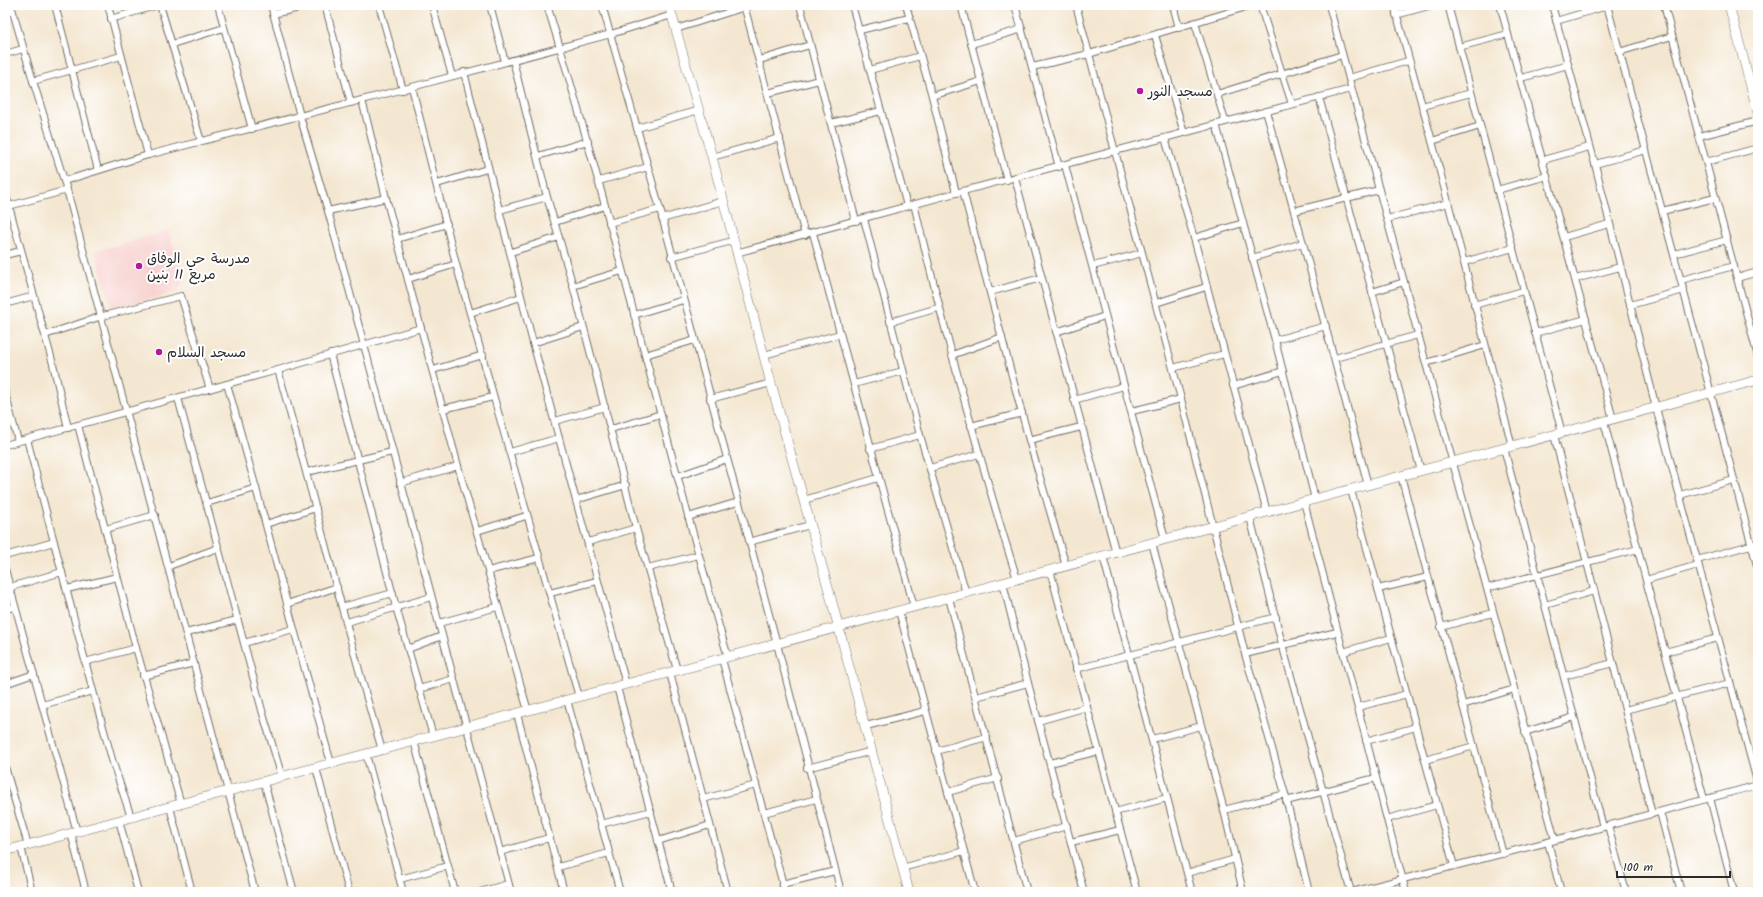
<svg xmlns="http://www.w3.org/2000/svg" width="1763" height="897" font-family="Kalam,'Playpen Sans Arabic',sans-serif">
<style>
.built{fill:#f7d0ce}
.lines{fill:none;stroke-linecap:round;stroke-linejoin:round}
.street-casing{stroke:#716d65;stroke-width:8}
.secondary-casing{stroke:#716d65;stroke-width:10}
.street{stroke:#fff;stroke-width:6}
.secondary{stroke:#fff;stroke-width:9}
.poi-dot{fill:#b5179e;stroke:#fff;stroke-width:1.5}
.labels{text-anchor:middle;stroke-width:4;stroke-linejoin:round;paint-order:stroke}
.poi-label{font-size:14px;fill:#2b2b2b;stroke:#fff;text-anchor:start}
</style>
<rect width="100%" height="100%" fill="#fff"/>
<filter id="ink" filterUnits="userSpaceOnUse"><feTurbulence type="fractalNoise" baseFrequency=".025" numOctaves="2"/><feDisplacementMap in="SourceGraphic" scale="8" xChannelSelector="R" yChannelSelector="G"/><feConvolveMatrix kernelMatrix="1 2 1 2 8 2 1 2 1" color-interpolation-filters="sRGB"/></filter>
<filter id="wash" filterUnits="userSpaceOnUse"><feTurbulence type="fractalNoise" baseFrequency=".012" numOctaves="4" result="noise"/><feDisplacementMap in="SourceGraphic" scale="16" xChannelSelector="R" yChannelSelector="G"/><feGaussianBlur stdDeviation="0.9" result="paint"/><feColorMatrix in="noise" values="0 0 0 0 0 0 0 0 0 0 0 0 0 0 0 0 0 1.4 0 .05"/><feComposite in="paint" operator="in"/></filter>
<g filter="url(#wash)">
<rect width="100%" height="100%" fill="#f4e7d1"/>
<path class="built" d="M 169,231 L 183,281 L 178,292 L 112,308 L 95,251 Z"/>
</g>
<g filter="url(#ink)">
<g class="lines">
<g class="street-casing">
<g id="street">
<path d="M 11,5 L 33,81 L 67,190 L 255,892"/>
<path d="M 55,5 L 98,170"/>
<path d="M 108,5 L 148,155"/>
<path d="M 160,5 L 201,141"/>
<path d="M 218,5 L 252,129"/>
<path d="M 271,5 L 300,116 L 328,211 L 511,892"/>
<path d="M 325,5 L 351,103"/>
<path d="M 379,5 L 403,90"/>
<path d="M 432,5 L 452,76"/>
<path d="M 490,5 L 505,62"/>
<path d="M 547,5 C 614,221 664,441 728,657"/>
<path d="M 602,5 L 660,209 L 777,644 L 841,892"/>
<path d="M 744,5 L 805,235"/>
<path d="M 800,5 L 856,221"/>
<path d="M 852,5 L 907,206"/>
<path d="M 906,5 L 932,96 L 956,193"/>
<path d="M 961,5 L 1007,180"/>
<path d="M 1015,5 L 1059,167"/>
<path d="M 1076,5 L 1181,399 L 1245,654 L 1285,794 L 1309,892"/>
<path d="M 1173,5 L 1179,28"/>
<path d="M 1260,5 L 1292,104"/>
<path d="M 1329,5 L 1555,840"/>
<path d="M 1394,5 L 1432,141 L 1512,446"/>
<path d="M 1448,5 L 1562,433"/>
<path d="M 1500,5 L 1613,419"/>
<path d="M 1552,5 L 1595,164 L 1656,408 L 1758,785"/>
<path d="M 1607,5 L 1758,569"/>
<path d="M 1664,5 L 1758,357"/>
<path d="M 273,14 L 312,5"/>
<path d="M 1396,15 L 1432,5"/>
<path d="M 111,19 L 158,5"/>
<path d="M 1556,21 L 1607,6"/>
<path d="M 1195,23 L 1225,121"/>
<path d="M 676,29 L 745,7"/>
<path d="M 860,30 L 909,18"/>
<path d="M 1155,35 L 1184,133"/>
<path d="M 172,44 L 224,28"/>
<path d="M 971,44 L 1022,29"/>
<path d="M 1459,47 L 1508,34"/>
<path d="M 1619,52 L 1672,36"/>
<path d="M 5,54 L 23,49"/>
<path d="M 513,60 L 547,197 L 573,286 L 636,528 L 677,670"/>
<path d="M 760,60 L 810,45"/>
<path d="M 1032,67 L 1089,54 L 1253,5"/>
<path d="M 870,70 L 920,56"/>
<path d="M 464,72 L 533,343 L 626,684"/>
<path d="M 1349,78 L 1408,61"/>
<path d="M 1521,78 L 1568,65"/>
<path d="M 33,81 L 121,56"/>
<path d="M 412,87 L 456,264 L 579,697"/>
<path d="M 768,93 L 819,80"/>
<path d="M 1217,94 L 1342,55"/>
<path d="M 932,96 L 981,81"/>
<path d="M 1319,97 L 1421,471"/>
<path d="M 362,100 L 386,198 L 458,466 L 528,711"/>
<path d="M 1422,106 L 1471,93"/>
<path d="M 1266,111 L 1303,243 L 1368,485"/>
<path d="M 831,123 L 881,111"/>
<path d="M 1216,124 L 1275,340 L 1315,499"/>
<path d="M 637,128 L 699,110"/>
<path d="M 1699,136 L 1758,121"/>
<path d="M 1165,138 L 1194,238 L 1267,512"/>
<path d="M 1432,141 L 1480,126"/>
<path d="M 538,156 L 588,141"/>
<path d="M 712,157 L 780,138"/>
<path d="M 1543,160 L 1589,147"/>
<path d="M 1706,162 L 1758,148"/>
<path d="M 1595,164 L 1646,150"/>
<path d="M 1065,165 L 1165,539"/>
<path d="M 1015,178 L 1116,553"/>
<path d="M 64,181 L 148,155 L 412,87 L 611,34 L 672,15"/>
<path d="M 599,181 L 648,167"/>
<path d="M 437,184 L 487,169"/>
<path d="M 1497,190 L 1547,176"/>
<path d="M 963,191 L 1029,440 L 1066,566"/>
<path d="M 5,192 L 53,364 L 68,428"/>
<path d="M 914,204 C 944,330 978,455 1017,579"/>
<path d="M 9,206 L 67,190"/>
<path d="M 500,210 L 547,197"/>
<path d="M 328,211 L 386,198"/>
<path d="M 1294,211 L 1379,190"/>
<path d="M 1662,211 L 1715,198"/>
<path d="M 662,219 L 723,201"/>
<path d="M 864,219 L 920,435 L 966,593"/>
<path d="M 1387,219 L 1448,203"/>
<path d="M 555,222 L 605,206"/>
<path d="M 609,223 L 660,209"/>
<path d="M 813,233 L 914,607"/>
<path d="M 1564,237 L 1609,224"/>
<path d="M 1194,238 L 1243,223"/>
<path d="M 397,239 L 447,224"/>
<path d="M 511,252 L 559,237"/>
<path d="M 736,253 L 963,191 L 1351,89"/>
<path d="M 1674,254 L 1727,240"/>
<path d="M 5,255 L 21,251"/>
<path d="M 671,257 L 732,241"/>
<path d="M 1252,258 L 1303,243"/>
<path d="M 1464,262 L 1513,248"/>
<path d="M 1093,266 L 1142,253"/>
<path d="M 1737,278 L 1758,272"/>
<path d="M 408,279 L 456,264"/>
<path d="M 1575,279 L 1620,267"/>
<path d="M 1681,280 L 1734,266"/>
<path d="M 573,286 L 622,271"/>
<path d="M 990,292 L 1041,278"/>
<path d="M 1372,292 L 1404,282"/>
<path d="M 1156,303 L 1206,287"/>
<path d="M 5,304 L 34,296"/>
<path d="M 1474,305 L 1523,291"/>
<path d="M 1630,305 L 1684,290"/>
<path d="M 470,313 L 521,297"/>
<path d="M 634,315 L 683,300"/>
<path d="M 890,322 L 938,308"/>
<path d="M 1056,332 L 1105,316"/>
<path d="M 1535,333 L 1586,319"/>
<path d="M 45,335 L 99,317 L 181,296 L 210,389"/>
<path d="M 1275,340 L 1326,326"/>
<path d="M 533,343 L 583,327"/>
<path d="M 330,354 L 396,607 L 433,736"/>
<path d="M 645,355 L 695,340"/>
<path d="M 764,355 L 840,334"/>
<path d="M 952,355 L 1002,337"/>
<path d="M 1335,358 L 1418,335"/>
<path d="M 1426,363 L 1485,345"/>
<path d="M 1173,368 L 1224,354"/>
<path d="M 278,370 C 314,496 344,624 382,750"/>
<path d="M 433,370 L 483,355"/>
<path d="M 227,384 C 263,510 295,637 331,763"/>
<path d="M 854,384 L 903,371"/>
<path d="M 1233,386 L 1283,371"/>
<path d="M 5,393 L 18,441"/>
<path d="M 178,398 L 263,714 L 282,777"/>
<path d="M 710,399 L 771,383"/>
<path d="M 1074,400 L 1124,386"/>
<path d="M 443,409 L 493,397"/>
<path d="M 1132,411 L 1181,399"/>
<path d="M 555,421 L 605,407"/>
<path d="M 1604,422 L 1704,799"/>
<path d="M 78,425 L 136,648 L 181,804"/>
<path d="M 971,426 L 1022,413"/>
<path d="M 611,429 L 661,414"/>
<path d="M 1554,435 L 1652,814"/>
<path d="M 27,439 L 93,691 L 113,763 L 131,817"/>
<path d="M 1029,440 L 1081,427"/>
<path d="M 5,445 L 278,370 L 421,328"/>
<path d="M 1504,448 L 1603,827"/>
<path d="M 870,449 L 920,435"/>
<path d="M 510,452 L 559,438"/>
<path d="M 930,468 L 979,454"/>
<path d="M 307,472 L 392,452"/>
<path d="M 678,476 L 727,459"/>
<path d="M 1401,476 L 1503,854"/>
<path d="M 400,483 L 458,466"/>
<path d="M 1351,490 L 1454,866"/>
<path d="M 1680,495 L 1734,480"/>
<path d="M 576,500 L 626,485"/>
<path d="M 804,500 L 878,478"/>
<path d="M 1304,502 L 1406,892"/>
<path d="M 207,503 L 256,488"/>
<path d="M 688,517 L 738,502"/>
<path d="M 1250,517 L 1282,644 L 1351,892"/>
<path d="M 266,524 L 316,508"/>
<path d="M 106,529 L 155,515"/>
<path d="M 477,531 L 526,516"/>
<path d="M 588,542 L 636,528"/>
<path d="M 749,542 L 810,525"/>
<path d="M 1152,543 L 1224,810 L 1243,892"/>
<path d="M 5,556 L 54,542"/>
<path d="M 1103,556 L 1192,892"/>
<path d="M 1697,560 L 1758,543"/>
<path d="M 169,566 L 218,548"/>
<path d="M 648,568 L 698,555"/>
<path d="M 5,569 L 77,832"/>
<path d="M 1050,570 L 1137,892"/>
<path d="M 488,571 L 539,558"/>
<path d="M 1646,580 L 1698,565"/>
<path d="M 1003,583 L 1028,683 L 1084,892"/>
<path d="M 10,587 L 62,572"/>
<path d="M 1487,588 L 1638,549"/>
<path d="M 67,589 L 117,577"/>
<path d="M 1378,589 L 1428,577"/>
<path d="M 550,593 L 597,581"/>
<path d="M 949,598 L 1027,892"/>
<path d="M 287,604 L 337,587"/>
<path d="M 1545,605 L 1594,591"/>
<path d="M 342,607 L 393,593"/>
<path d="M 5,609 L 15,607"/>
<path d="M 899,611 L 975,892"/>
<path d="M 347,622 L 431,597"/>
<path d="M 439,623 L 497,607"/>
<path d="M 1441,627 L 1493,613"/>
<path d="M 186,633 L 237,620"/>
<path d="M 244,643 L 293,629"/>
<path d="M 408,649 L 442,636"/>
<path d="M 1343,652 L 1391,638"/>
<path d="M 1665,652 L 1718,638"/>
<path d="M 1245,654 L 1337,632"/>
<path d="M 722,659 L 785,892"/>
<path d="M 85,662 L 136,648"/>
<path d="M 1076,669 L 1276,617"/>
<path d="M 670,673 L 728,892"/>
<path d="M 143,676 L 194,663"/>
<path d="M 1564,676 L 1613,663"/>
<path d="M 5,684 L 34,674"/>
<path d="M 617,687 L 672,892"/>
<path d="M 419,689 L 454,679"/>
<path d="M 976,697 L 1028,683"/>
<path d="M 567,700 L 620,892"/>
<path d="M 42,705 L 93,691"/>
<path d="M 1463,705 L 1514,689"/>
<path d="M 1358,707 L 1407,694"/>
<path d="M 1625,710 L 1730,683"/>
<path d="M 517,714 L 564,892"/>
<path d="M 1038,721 L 1087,707"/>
<path d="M 866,726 L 925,711"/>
<path d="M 1525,732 L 1574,717"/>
<path d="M 1152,739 L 1201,726"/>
<path d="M 414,741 L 455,892"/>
<path d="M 1366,741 L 1416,727"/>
<path d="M 936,751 L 987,737"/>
<path d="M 366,754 L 403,892"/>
<path d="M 1425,760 L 1474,746"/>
<path d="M 1050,763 L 1099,751"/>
<path d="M 5,767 L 28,845"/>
<path d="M 316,768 L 349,892"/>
<path d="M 807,768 L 872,751"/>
<path d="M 264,782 L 294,892"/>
<path d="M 948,792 L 998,778"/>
<path d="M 1710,798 L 1734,892"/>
<path d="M 703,799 L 756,785"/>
<path d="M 1286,801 L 1376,778"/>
<path d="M 170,807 L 192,892"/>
<path d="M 1224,810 L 1285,794"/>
<path d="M 1115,812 L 1167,798"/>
<path d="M 1660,812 L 1681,892"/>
<path d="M 764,813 L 816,799"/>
<path d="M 1387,819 L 1437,805"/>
<path d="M 119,820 L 138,892"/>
<path d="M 601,824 L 651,811"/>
<path d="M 1608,826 L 1626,892"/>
<path d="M 71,833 L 86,892"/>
<path d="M 658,841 L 710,825"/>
<path d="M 1014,841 L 1067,826"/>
<path d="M 1071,842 L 1120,830"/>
<path d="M 1548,842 L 1561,892"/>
<path d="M 21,847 L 32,892"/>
<path d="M 500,852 L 549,838"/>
<path d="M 558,867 L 609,853"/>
<path d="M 902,868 L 964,851"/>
<path d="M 1187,873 L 1235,859"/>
<path d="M 400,879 L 448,866"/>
<path d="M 782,884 L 835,871"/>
<path d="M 480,892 L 508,884"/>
<path d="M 1352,892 L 1548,842 L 1758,785"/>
</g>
</g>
<g class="secondary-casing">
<g id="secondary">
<path d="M 669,5 L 712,157 L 771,383 L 829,591 L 909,892"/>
<path d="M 1729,5 L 1758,113"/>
<path d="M 5,851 L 1758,380"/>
</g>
</g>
<use href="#street" class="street"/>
<use href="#secondary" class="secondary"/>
</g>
</g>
<g class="poi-dot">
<circle cx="1140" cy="91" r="4"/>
<circle cx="139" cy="266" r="4"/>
<circle cx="159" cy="352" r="4"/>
</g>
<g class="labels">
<g class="poi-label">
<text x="1148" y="96">مسجد النور</text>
<text x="147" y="263">مدرسة حي الوفاق<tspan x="147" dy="16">مربع 11 بنين</tspan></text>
<text x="167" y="357">مسجد السلام</text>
</g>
</g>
<rect width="1763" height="897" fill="none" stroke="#fff" stroke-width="20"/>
<path d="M1617 871v6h113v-6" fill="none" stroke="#2b2b2b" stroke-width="2"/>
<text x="1623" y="871" font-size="12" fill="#2b2b2b" stroke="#ffffff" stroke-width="3" paint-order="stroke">100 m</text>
</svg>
